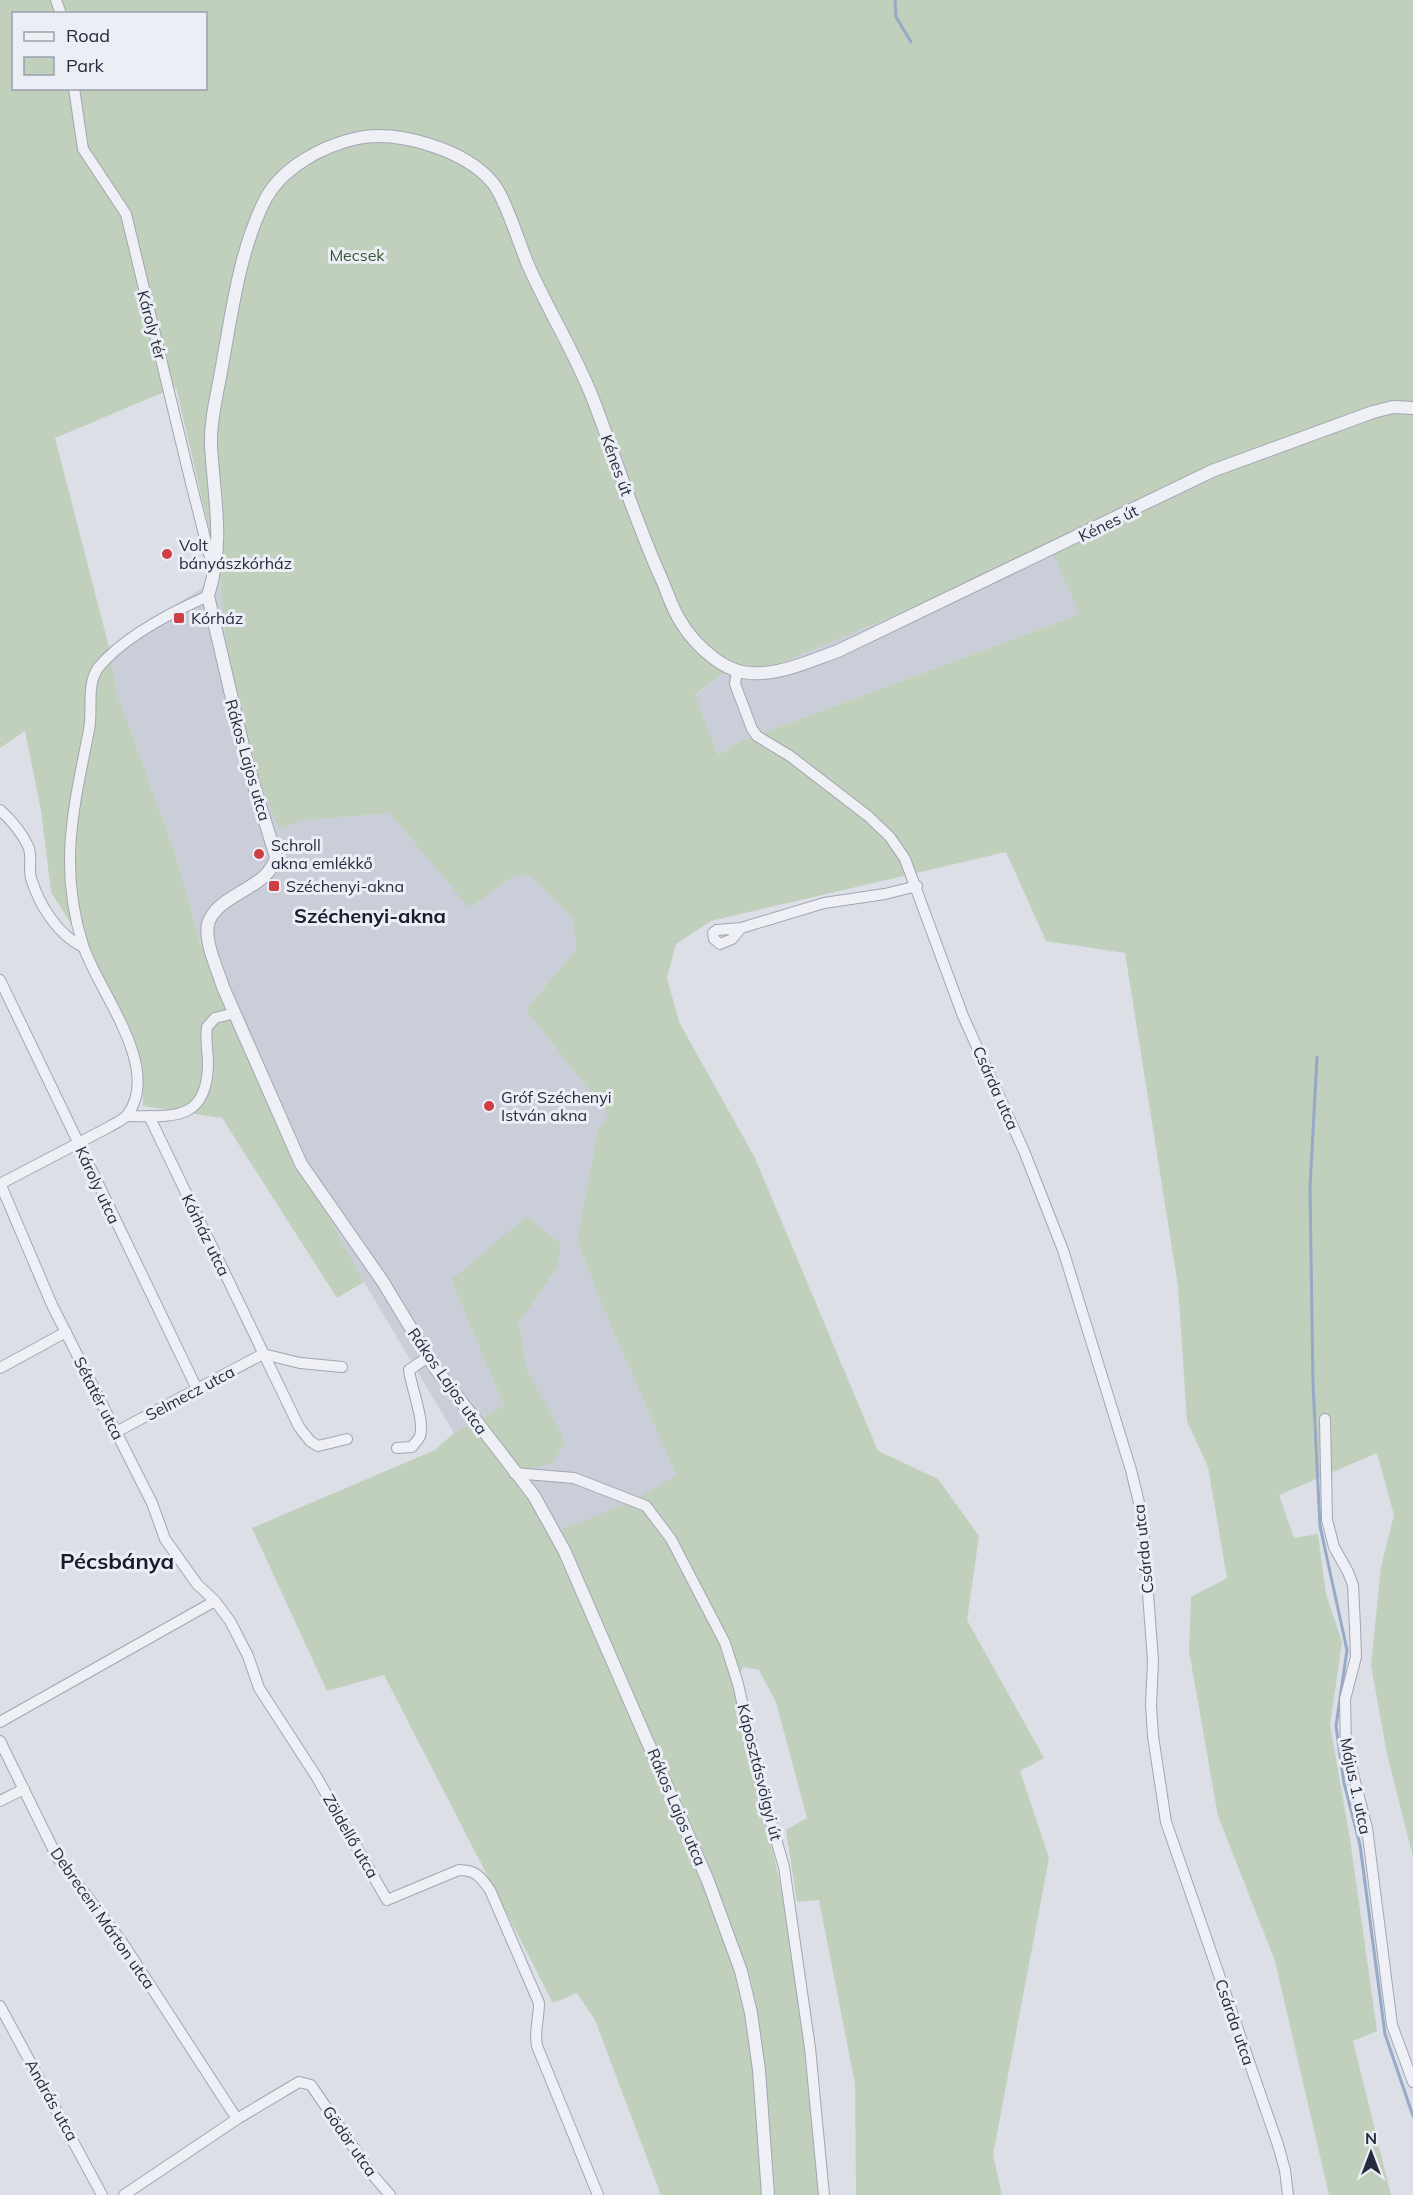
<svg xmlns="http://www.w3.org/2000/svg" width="1413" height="2195" font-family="Mulish,sans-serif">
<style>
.built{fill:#caced8}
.green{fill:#c0d0bd;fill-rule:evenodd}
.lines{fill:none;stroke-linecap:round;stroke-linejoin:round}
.stream{stroke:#96a9c7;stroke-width:3}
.minor-casing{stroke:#a2a6b0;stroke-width:12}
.tertiary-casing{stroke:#a2a6b0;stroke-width:14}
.minor{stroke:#eff0f5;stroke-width:10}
.tertiary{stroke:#eff0f5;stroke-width:12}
.poi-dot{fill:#ce3e45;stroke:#ebeef4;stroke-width:2}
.labels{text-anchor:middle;stroke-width:6;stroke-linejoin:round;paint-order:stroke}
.park-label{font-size:16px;fill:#365833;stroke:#ebeef4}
.street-label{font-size:16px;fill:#262c3d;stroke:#ebeef4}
.poi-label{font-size:16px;fill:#262c3d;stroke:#ebeef4;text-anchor:start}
.quarter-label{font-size:20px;font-weight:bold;fill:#181d2d;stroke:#ebeef4}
.district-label{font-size:22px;font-weight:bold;fill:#181d2d;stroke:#ebeef4}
</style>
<rect width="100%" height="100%" fill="#dcdfe6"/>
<g class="built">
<path d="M 1052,549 L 1080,614 L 741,741 L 718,755 L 695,696 L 722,674 L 781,663 Z"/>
<path d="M 220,577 L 231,708 L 302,821 L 390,813 L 512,876 L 529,875 L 573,919 L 576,949 L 526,1010 L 608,1115 L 598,1130 L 577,1239 L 598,1296 L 676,1475 L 655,1489 L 603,1514 L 560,1529 L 520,1469 L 565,1441 L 526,1367 L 519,1323 L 557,1268 L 451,1280 L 504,1406 L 454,1433 L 364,1282 L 268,1105 L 200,942 L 175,853 L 117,693 L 109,647 Z"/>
</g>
<path class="green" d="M 0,0 L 1413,0 L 1413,1857 L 1387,1754 L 1371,1665 L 1381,1567 L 1394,1515 L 1377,1453 L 1279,1495 L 1294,1538 L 1318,1534 L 1326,1594 L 1342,1642 L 1330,1725 L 1350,1839 L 1377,2031 L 1353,2041 L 1391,2195 L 1329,2195 L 1275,1961 L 1218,1816 L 1189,1651 L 1191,1597 L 1227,1578 L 1208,1467 L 1187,1421 L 1178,1286 L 1125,953 L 1046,941 L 1006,852 L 711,921 L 676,944 L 667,978 L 679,1022 L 755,1158 L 878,1451 L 938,1479 L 979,1536 L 967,1620 L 1044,1758 L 1020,1771 L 1049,1858 L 993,2155 L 1002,2195 L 856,2195 L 855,2084 L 819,1900 L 797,1902 L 786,1830 L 807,1818 L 776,1702 L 759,1670 L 744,1667 L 734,1681 L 782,1892 L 814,2112 L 818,2195 L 661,2195 L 595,2020 L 577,1993 L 553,2003 L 384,1675 L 327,1691 L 252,1528 L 435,1450 L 454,1433 L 504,1406 L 451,1280 L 527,1216 L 561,1244 L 557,1268 L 519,1323 L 526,1367 L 565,1441 L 552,1464 L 520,1470 L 560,1529 C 601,1515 640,1499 676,1475 L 598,1296 L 577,1239 L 598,1130 L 608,1115 L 526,1010 L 576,949 L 573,919 L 529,875 L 512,877 L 469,908 L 390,813 L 302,821 L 279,829 L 231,708 L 220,577 L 176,387 L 55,438 L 109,647 L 117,693 L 175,853 L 200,942 L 268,1105 L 364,1282 L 337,1298 L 222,1118 L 143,1106 L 142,1065 L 101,972 L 51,892 L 41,810 L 25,731 L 0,748 ZM 14,14 L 206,14 L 206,88 L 14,88 ZM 1051,550 L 1080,614 L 741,741 L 718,755 L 695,695 L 722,674 L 781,663 Z"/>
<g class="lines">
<g class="stream">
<path d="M 895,0 L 896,17 L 911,42"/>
<path d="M 1317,1057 L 1310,1188 L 1313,1384 L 1320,1526 L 1347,1650 L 1336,1726 L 1344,1783 L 1360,1845 L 1385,2034 L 1413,2116"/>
</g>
<g class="minor-casing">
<g id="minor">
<path d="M 56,0 L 61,14"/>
<path d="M 74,88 L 83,149 L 126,214 L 190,479 L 209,554 L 216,569"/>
<path d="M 737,670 L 735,684 L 752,729 L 757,736 L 790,756 L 868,816 L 890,837 L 905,859 L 963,1016 L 1024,1151 L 1063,1250 L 1131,1470 L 1141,1511 L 1144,1539 L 1153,1661 L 1151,1705 L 1153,1736 L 1166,1822 L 1278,2145 L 1285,2170 L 1288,2195"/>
<path d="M 0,810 C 12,821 21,831 28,846 C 33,856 28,868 31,878 C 39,905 58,935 83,947"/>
<path d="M 741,928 L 732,939 L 720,944 L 714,939 L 713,933 L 717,930 L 741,928 L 824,903 L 885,894 L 917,886"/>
<path d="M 0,980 L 197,1389"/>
<path d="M 126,1116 C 171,1116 207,1123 208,1064 C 208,1051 205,1039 207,1027 L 215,1018 L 235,1013"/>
<path d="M 149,1116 L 299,1427 L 310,1441 L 318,1446 L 347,1439"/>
<path d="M 0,1183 L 52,1305 L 152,1503 L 165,1539 L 197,1584 L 215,1601"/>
<path d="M 0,1184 L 109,1127 C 115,1123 124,1120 128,1114 C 162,1066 97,990 83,945 C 58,867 74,806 89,730 C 93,710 86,685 98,668 C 123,637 172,612 208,596"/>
<path d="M 0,1368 L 66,1332"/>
<path d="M 1325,1419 L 1327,1520 L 1334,1547 L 1348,1572 L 1353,1585 L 1355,1627 L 1356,1657 L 1345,1699 L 1346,1747 L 1367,1828 L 1392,2025 L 1413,2082"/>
<path d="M 116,1432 L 263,1354 L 300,1363 L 342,1367"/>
<path d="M 397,1448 L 412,1447 C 414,1444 419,1439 420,1436 C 425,1421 411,1387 409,1370 L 428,1357"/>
<path d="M 514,1473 L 574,1478 L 646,1506 L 671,1539 L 725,1643 L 738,1684 L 762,1791 L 784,1867 L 810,2048 L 824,2195"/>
<path d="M 0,1722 L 215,1601 L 230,1621 L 248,1656 L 259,1688 L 316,1776 L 387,1900 L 459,1870 C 476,1870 481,1877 490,1890 L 539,2003 C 539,2018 534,2032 537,2046 L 598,2195"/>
<path d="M 0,1741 L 57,1857 L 122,1942 L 237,2119"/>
<path d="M 0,1801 L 24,1789"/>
<path d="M 0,2006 L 102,2195"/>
<path d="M 124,2195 L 237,2119 L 299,2082 L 311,2085 L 371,2173 L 390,2195"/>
</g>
</g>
<g class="tertiary-casing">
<path id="tertiary" d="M 768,2195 L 759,2070 L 751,2013 L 741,1971 L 708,1881 L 564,1550 L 534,1496 L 433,1365 L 383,1282 L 301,1164 L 223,987 C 218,970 204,942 208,924 C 216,894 269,889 276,857 L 247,763 L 208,596 C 225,540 214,501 211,445 C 210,419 218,391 222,366 C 232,312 239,254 263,204 C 279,169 321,146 358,138 C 399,130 465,150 492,182 C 505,196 520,247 529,267 C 549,312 575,353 593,399 C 616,459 635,521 662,580 C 668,594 672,609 681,622 C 692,641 715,663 735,670 C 768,681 807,662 838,651 L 1212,471 L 1373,412 L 1393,407 L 1413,408"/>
</g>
<use href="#minor" class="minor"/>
<use href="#tertiary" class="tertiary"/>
</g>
<g class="poi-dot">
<circle cx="167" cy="554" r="6"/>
<rect x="173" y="612" width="12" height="12" rx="3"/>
<circle cx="259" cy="854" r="6"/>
<rect x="268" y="880" width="12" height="12" rx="3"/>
<circle cx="489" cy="1106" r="6"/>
</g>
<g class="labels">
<g class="park-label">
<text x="357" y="261">Mecsek</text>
</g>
<g class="street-label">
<text transform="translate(152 325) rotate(75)" y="6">Károly tér</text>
<text transform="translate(617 465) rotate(70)" y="6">Kénes út</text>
<text transform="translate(1108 523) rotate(-26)" y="6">Kénes út</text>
<text transform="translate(248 760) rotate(74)" y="6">Rákos Lajos utca</text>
<text transform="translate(996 1088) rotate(66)" y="6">Csárda utca</text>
<text transform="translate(98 1185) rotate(65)" y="6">Károly utca</text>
<text transform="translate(206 1235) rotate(64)" y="6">Kórház utca</text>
<text transform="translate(448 1381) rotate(55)" y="6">Rákos Lajos utca</text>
<text transform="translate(190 1393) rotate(-28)" y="6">Selmecz utca</text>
<text transform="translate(99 1398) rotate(63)" y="6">Sétatér utca</text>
<text transform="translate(1143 1549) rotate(-96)" y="6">Csárda utca</text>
<text transform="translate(760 1772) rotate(76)" y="6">Káposztásvölgyi út</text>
<text transform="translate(1356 1786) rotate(78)" y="6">Május 1. utca</text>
<text transform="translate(677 1807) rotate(67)" y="6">Rákos Lajos utca</text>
<text transform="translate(351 1836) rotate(60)" y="6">Zöldellő utca</text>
<text transform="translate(103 1918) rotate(55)" y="6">Debreceni Márton utca</text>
<text transform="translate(1235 2022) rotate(71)" y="6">Csárda utca</text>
<text transform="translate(52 2100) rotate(61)" y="6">András utca</text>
<text transform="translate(350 2141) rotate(55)" y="6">Gödör utca</text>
</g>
<g class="poi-label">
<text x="179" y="551">Volt<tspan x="179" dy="18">bányászkórház</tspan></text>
<text x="191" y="624">Kórház</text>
<text x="271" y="851">Schroll<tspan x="271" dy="18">akna emlékkő</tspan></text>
<text x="286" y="892">Széchenyi-akna</text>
<text x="501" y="1103">Gróf Széchenyi<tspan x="501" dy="18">István akna</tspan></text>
</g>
<g class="quarter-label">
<text x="370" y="923">Széchenyi-akna</text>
</g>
<g class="district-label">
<text x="117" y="1569">Pécsbánya</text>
</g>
</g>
<rect x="12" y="12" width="195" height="78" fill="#ebeef4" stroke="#9ca0ab" stroke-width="1.5"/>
<rect x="24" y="32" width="30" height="9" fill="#eff0f5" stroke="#9ca0ab" stroke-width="1.5"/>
<text x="66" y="42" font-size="18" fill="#262c3d">Road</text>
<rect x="24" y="57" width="30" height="18" fill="#c0d0bd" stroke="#9ca0ab" stroke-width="1.5"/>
<text x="66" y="72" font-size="18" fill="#262c3d">Park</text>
<g transform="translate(1371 2153)" stroke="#ebeef4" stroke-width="4.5" paint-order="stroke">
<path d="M0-4.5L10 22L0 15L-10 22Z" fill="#262c3d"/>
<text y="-9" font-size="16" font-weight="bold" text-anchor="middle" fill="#262c3d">N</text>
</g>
</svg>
